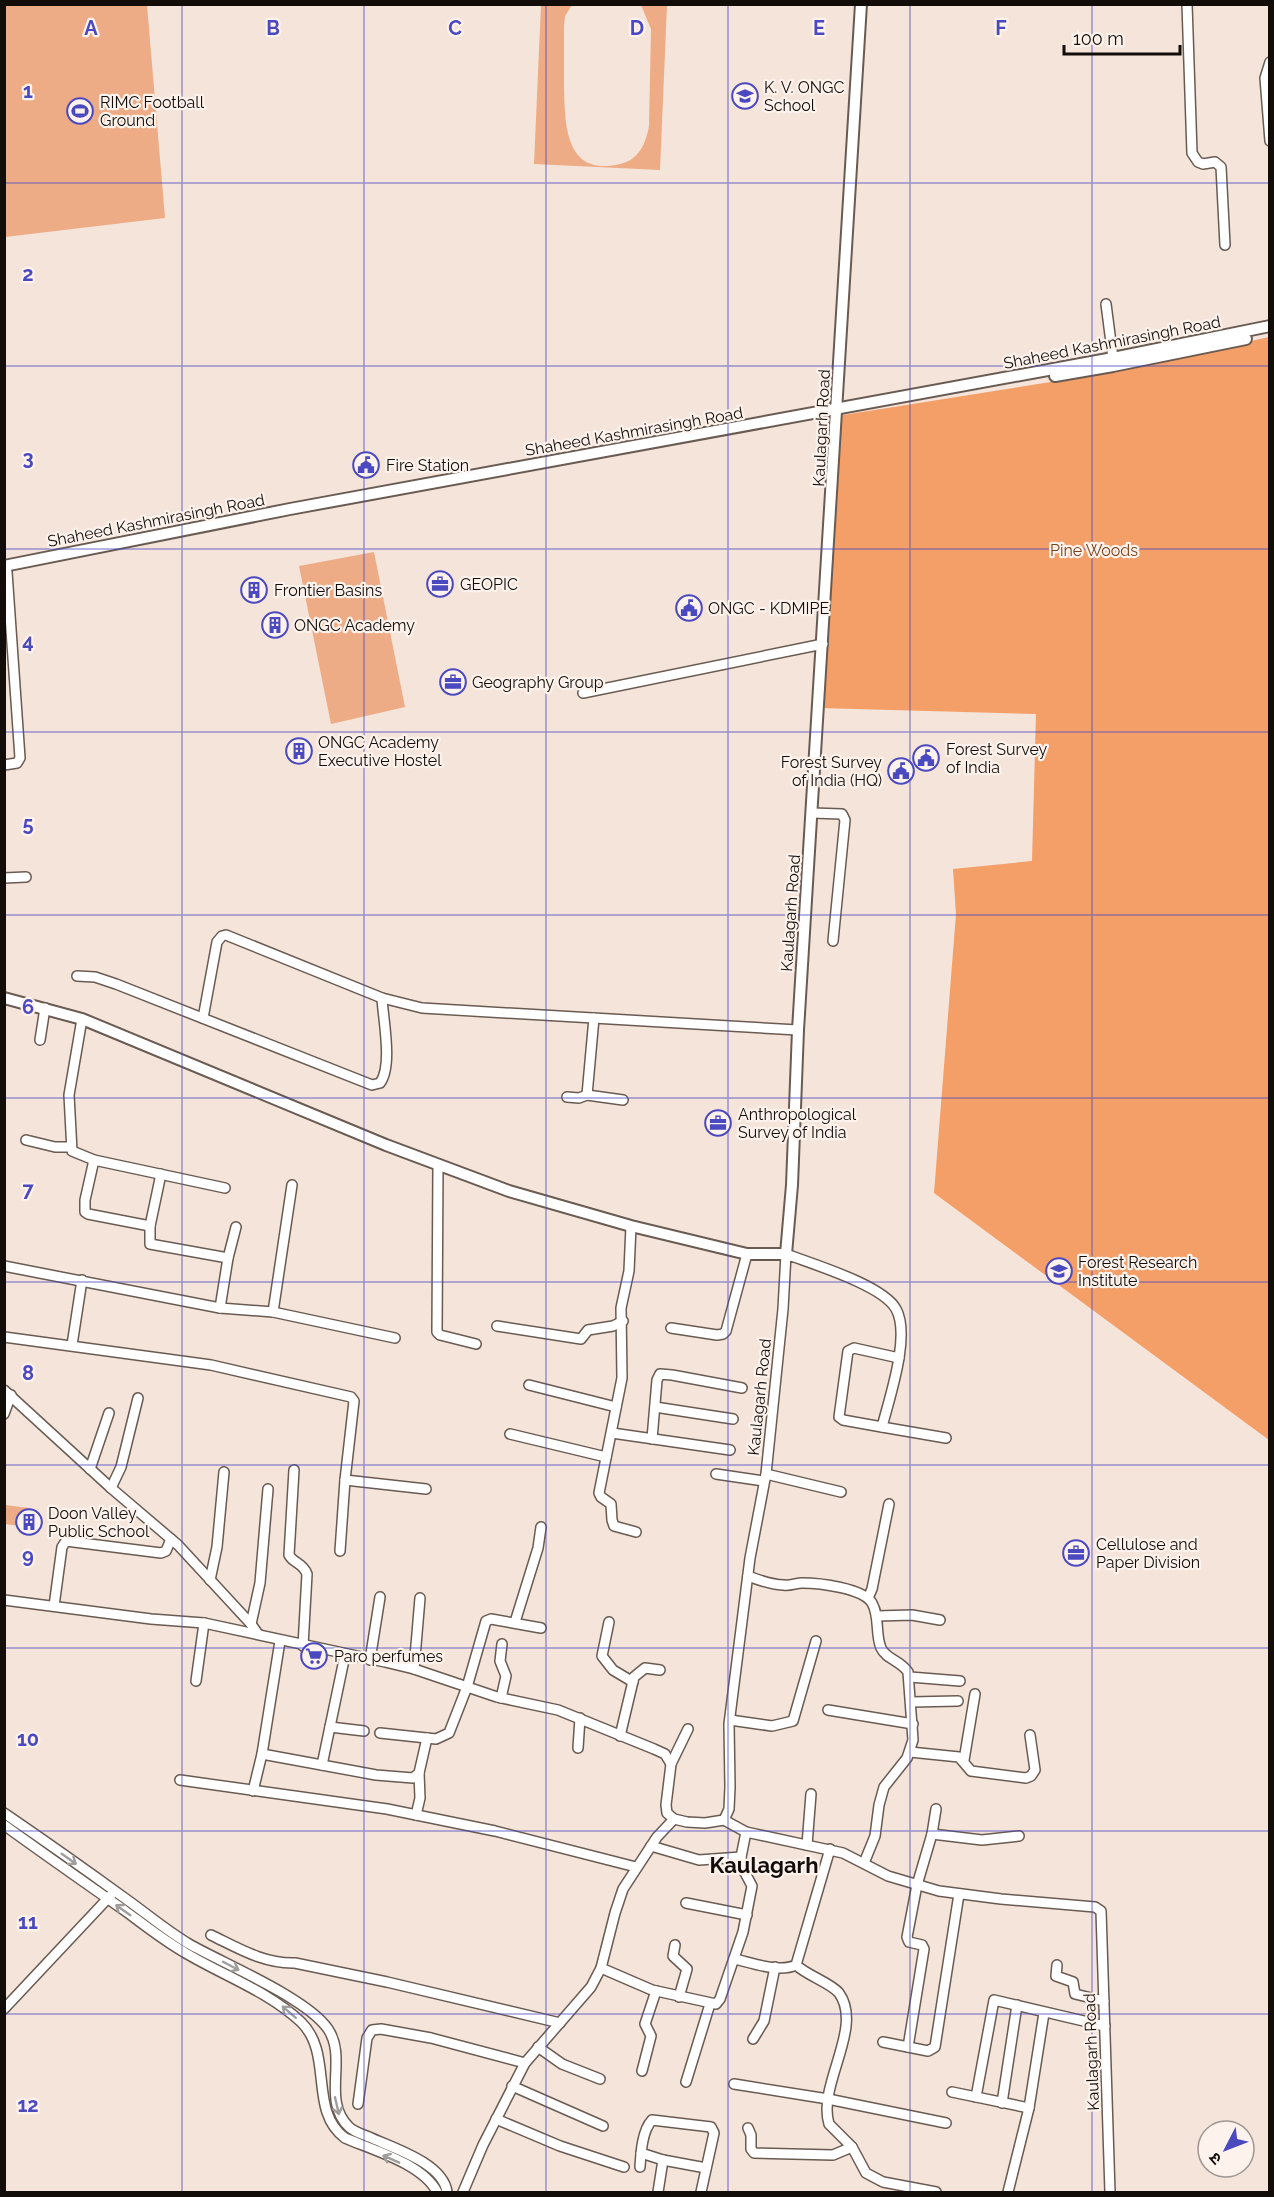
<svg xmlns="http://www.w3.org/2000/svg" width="1274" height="2197" font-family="Raleway,'Noto Sans Devanagari',sans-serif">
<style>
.green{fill:#edac85}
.forest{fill:#f49e68}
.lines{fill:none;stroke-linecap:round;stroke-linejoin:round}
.minor-casing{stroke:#695b52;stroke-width:12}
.tertiary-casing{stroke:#695b52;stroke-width:14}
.minor{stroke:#fff;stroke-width:9}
.tertiary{stroke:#fff;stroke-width:10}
.oneway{stroke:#a09e9d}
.grid{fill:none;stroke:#4b49bf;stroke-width:1.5;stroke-opacity:0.55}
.labels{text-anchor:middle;stroke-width:4.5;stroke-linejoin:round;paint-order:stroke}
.poi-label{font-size:16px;fill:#120d09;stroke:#fdf2ec;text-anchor:start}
.street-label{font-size:16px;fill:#120d09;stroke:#fdf2ec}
.park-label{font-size:16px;fill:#7b431d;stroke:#fdf2ec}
.district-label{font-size:22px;font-weight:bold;fill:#120d09;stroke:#fdf2ec}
.grid-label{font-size:20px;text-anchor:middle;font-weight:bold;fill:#4b49bf;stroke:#fdf2ec;stroke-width:4.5;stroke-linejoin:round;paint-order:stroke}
</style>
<rect width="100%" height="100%" fill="#f5e4da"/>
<g class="green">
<path d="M 4,5 L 147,5 L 165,218 L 5,237 Z"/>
<path d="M 541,5 L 572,5 L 565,16 L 564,26 C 564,46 564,67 564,87 C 565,125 565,177 620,164 C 639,160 646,143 649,126 L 651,29 L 641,5 L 667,5 L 660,170 L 534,164 Z"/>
<path d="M 374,552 L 405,707 L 331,724 L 299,566 Z"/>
<path d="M 5,1505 L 29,1508 L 27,1527 L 5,1524 Z"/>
</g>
<path class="forest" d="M 1269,337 L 1269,1440 L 934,1193 L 956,914 L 953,869 L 1032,861 L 1036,714 L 819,708 L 837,416 L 1113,372 Z"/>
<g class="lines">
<g class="minor-casing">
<g id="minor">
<path d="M 1187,4 L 1192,153 L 1198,162 L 1203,164 L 1215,162 L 1221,167 L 1225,245"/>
<path d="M 1270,62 L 1265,78 L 1270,141"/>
<path d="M 1106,304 L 1113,358"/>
<path d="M 583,693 L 823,644"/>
<path d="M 4,765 L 17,763 L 20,758 L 7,572"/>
<path d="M 812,813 L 842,814 L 845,820 L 833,941"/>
<path d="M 4,878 L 26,877"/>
<path d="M 77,976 L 95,977 L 116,984 L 372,1085 L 380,1083 C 393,1066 383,1019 382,998"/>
<path d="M 203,1018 L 217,942 L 222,936 L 226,935 L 382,998 L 422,1008 L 798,1030"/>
<path d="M 82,1019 L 69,1095 L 72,1151 L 94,1160 L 225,1188"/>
<path d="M 40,1040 L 45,1008"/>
<path d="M 587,1095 L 594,1018"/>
<path d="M 567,1097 L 579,1098 L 587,1095 L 623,1100"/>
<path d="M 26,1140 L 55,1147 L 71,1147"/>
<path d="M 94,1160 L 85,1200 L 85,1212 L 88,1214 L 150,1226"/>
<path d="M 438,1165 L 437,1332 L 440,1335 L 476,1344"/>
<path d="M 161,1174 L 150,1226 L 150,1244 L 228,1258"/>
<path d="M 631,1226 L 629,1271 L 621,1308 L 622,1378 L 599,1493 L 601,1497 L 611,1504 L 612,1520 L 614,1526 L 636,1532"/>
<path d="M 4,1266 L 220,1308 L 273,1312 L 395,1338"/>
<path d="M 220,1308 L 228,1258 L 236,1227"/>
<path d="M 273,1312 L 292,1185"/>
<path d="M 497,1326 L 581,1339 L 588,1330 L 613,1326 L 623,1321"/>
<path d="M 671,1328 L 717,1335 L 723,1334 L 726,1331 L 747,1254"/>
<path d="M 4,1337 L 211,1365 L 351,1397 L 354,1401 L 345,1480 L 340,1551"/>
<path d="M 72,1345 L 82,1280"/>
<path d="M 529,1385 L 616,1407"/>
<path d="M 4,1390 L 111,1488 L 178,1545 L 251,1624 L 258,1634"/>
<path d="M 655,1407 L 733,1419"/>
<path d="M 4,1414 L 11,1395"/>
<path d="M 882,1427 L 843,1420 L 839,1417 L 848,1351 L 854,1348 L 899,1358"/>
<path d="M 612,1433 L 730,1450"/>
<path d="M 510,1434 L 606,1457"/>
<path d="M 652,1439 L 657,1380 L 660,1374 L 672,1375 L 742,1388"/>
<path d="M 90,1469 L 109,1413"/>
<path d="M 294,1470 L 289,1555 C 293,1563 303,1563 307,1574 L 303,1646"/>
<path d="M 716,1474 L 764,1481"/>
<path d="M 766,1474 L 841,1492"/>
<path d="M 345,1480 L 426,1489"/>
<path d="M 111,1488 L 121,1467 L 138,1398"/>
<path d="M 748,1576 C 759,1580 771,1585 784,1585 C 790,1586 796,1583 802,1583 C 819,1583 863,1588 872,1603 C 880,1617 875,1634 881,1648 C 886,1659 901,1661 908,1672 L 913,1740 L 907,1758 L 884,1787 L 879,1805 L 875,1836 L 864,1863"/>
<path d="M 210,1580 L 217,1547 L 224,1472"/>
<path d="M 868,1598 L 872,1589 L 889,1504"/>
<path d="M 4,1600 L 151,1619 L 204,1623 L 385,1662 L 414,1669 L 497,1697 L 558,1710 L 654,1749 L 665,1754 L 671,1764"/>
<path d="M 54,1606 L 62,1547 L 66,1541 L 161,1553 L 166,1551 L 171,1539"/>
<path d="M 877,1616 L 912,1615 L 940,1620"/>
<path d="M 515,1622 L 538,1548 L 541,1527"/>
<path d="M 609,1622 L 602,1656 L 613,1670 L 633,1682"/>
<path d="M 251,1624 L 260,1583 L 268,1489"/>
<path d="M 370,1660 L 380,1597"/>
<path d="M 414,1669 L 420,1598"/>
<path d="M 910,1677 L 960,1681"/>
<path d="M 196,1681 L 204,1623"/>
<path d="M 501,1698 L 506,1676 L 500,1661 L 502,1644"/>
<path d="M 911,1702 L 958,1701"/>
<path d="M 828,1710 L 913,1724"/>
<path d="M 730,1720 L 772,1726 L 793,1721 L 816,1641"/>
<path d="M 330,1727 L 364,1731"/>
<path d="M 688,1729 L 671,1764 L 666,1805 L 667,1813 L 674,1819 L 687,1822 L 705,1823 L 724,1820 L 746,1832 L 843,1853 L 888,1876 L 939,1891 L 1001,1899 L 1095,1907 L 1101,1911 L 1110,2192"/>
<path d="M 380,1733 L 436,1739 L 449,1733 L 467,1687 L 486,1621 L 491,1619 L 541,1628"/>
<path d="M 620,1736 L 634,1677 L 645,1668 L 660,1670"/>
<path d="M 578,1748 L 580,1718"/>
<path d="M 910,1752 L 959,1757 L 971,1771 L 1026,1778 L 1031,1776 L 1035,1770 L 1030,1735"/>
<path d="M 262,1754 L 376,1775 L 413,1778 L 419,1773 L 427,1738"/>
<path d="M 964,1760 L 975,1694"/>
<path d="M 322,1765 L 345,1655"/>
<path d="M 180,1780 L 387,1809 L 495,1831 L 636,1867"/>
<path d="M 253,1791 L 262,1754 L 280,1641"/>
<path d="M 4,1813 C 45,1841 86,1870 126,1899 C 147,1914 167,1931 189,1944 C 224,1964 307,1998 328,2029 C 348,2059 321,2100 349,2127 C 354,2132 362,2134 369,2137 C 393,2148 443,2163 447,2192"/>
<path d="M 416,1815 L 420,1798 L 419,1773"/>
<path d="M 724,1820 L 729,1809 L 730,1787 L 729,1724 L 750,1558 L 766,1474 L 783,1309 L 786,1254 C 812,1264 883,1285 896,1309 C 911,1336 889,1399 882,1427 L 946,1438"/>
<path d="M 4,1825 C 44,1854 84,1882 124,1910 C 143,1924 163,1940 184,1952 C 222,1975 268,1991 301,2022 C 334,2054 308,2111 345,2138 C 373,2150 423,2164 437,2192"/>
<path d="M 932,1834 L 982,1840 L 1019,1836"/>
<path d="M 807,1845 L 811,1794"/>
<path d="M 651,1846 L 699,1860 L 741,1857"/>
<path d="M 686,1903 L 747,1915"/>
<path d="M 211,1935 C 238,1948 264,1964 295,1963 L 387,1982 L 560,2023"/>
<path d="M 675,1945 L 673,1956 L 687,1969 L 679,1997"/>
<path d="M 735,1959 C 752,1963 779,1973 796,1965 L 830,1849"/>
<path d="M 796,1965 C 808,1976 831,1983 839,1993 C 864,2028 817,2085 829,2124 L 852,2147 L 866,2173 L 883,2182 L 936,2192"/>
<path d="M 1057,1965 L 1056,1976 L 1073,1982 L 1075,1994 L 1104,2001"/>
<path d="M 601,1968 L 652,1990 L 716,2004 L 720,1999 L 743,1932 L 752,1886 L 742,1867 L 741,1857 L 746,1832"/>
<path d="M 4,2009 L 111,1895"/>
<path d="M 753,2039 L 764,2021 L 775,1967"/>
<path d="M 883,2042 L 928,2051 L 935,2047 L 959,1894"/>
<path d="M 538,2047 L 562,2064 L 600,2079"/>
<path d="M 908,2047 L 924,1949 L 922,1945 L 909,1942 L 907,1937 L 917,1885 L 932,1834 L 936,1809"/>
<path d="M 642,2071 L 651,2036 L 645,2024 L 656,1991"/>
<path d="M 686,2082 L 710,2004"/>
<path d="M 734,2084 L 828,2099 L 946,2123"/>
<path d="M 512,2086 L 603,2126"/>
<path d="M 952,2092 L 1029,2108"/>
<path d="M 976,2097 L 994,2000 L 1105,2026"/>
<path d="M 1002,2103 L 1017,2005"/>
<path d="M 358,2104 L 367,2038 L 372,2030 L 381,2029 L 431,2038 L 525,2063"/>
<path d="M 496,2119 L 560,2146 L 624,2167"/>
<path d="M 748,2128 L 751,2135 L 751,2149 L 754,2153 L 833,2155 L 852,2147"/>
<path d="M 641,2153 L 663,2160 L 706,2168"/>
<path d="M 640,2167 C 641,2152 642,2131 652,2120 L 711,2127 L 714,2133 L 701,2192"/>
<path d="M 463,2192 L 483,2145 L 525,2063 L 591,1987 L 601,1968 L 615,1913 L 623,1889 L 657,1837 L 674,1819"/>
<path d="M 658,2192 L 663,2160"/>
<path d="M 1008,2192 L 1029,2108 L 1044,2013"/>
</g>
</g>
<g class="tertiary-casing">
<g id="tertiary">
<path d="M 1055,376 L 1113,366 L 1246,339"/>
<path d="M 4,566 L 290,509 L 1113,358 L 1270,326"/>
<path d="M 4,998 L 82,1019 L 386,1145 L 509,1191 L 631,1226 L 747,1254 L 786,1254 L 792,1185 L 798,1030 L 861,4"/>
</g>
</g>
<use href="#minor" class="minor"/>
<use href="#tertiary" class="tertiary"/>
</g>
<defs><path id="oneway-shaft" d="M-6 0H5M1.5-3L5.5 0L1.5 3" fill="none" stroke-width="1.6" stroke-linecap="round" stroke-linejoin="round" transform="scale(1.5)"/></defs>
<g class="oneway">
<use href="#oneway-shaft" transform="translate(69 1859) rotate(35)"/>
<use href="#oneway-shaft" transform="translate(123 1910) rotate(-145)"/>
<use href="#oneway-shaft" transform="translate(231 1966) rotate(28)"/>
<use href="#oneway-shaft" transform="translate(289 2012) rotate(-139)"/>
<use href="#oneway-shaft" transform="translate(337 2106) rotate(77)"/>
<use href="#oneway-shaft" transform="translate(391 2159) rotate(-156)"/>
</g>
<path class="grid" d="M 182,4 L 182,2192M 364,4 L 364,2192M 546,4 L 546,2192M 728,4 L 728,2192M 910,4 L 910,2192M 1092,4 L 1092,2192M 4,183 L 1270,183M 4,366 L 1270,366M 4,549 L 1270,549M 4,732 L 1270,732M 4,915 L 1270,915M 4,1098 L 1270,1098M 4,1282 L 1270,1282M 4,1465 L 1270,1465M 4,1648 L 1270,1648M 4,1831 L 1270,1831M 4,2014 L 1270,2014"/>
<defs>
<g id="school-ring" transform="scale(1.35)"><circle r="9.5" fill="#fdf2ec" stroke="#4b49bf" stroke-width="1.5"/><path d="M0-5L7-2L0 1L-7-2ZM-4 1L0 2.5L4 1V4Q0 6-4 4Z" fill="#4b49bf"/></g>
<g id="stadium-ring" transform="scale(1.35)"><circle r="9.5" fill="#fdf2ec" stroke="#4b49bf" stroke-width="1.5"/><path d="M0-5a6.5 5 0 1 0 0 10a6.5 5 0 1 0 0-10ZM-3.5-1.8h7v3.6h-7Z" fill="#4b49bf"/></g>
<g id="civic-ring" transform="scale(1.35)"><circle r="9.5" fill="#fdf2ec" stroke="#4b49bf" stroke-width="1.5"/><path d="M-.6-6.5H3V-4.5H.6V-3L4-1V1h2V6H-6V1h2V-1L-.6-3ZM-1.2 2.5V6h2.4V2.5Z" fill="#4b49bf"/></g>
<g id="office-ring" transform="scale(1.35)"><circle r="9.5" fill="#fdf2ec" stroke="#4b49bf" stroke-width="1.5"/><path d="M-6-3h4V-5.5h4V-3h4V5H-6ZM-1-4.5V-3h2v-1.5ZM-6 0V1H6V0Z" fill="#4b49bf"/></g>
<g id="building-ring" transform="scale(1.35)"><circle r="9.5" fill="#fdf2ec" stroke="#4b49bf" stroke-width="1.5"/><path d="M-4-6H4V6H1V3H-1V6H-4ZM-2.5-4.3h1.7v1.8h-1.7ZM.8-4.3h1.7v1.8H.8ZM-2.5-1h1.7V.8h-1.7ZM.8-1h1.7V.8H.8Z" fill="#4b49bf"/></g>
<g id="university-ring" transform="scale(1.35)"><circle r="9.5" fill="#fdf2ec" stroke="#4b49bf" stroke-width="1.5"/><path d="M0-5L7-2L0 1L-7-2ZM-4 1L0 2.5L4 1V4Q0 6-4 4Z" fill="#4b49bf"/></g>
<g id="supermarket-ring" transform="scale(1.35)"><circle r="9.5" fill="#fdf2ec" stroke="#4b49bf" stroke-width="1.5"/><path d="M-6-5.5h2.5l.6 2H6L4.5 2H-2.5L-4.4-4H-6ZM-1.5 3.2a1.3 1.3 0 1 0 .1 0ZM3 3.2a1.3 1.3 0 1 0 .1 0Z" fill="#4b49bf"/></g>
</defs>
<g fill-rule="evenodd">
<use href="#school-ring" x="745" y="96"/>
<use href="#stadium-ring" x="80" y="111"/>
<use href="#civic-ring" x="366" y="465"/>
<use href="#office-ring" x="440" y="584"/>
<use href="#building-ring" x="254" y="590"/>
<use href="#civic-ring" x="689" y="608"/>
<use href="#building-ring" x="275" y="625"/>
<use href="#office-ring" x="453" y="682"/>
<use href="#building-ring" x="299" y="751"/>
<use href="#civic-ring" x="926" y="758"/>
<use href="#civic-ring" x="901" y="771"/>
<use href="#office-ring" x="718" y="1123"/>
<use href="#university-ring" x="1059" y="1271"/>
<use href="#building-ring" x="29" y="1522"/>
<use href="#office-ring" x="1076" y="1553"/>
<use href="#supermarket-ring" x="314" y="1656"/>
</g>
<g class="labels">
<g class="poi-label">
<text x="764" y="93">K. V. ONGC<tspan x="764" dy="18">School</tspan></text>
<text x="100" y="108">RIMC Football<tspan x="100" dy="18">Ground</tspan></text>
<text x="386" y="471">Fire Station</text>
<text x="460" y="590">GEOPIC</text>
<text x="274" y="596">Frontier Basins</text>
<text x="708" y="614">ONGC - KDMIPE</text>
<text x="294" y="631">ONGC Academy</text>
<text x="472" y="688">Geography Group</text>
<text x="318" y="748">ONGC Academy<tspan x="318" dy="18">Executive Hostel</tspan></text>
<text x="946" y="755">Forest Survey<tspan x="946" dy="18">of India</tspan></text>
<text x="882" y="768" text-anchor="end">Forest Survey<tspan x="882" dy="18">of India (HQ)</tspan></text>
<text x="738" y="1120">Anthropological<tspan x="738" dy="18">Survey of India</tspan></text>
<text x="1078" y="1268">Forest Research<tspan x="1078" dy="18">Institute</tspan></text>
<text x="48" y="1519">Doon Valley<tspan x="48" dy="18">Public School</tspan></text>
<text x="1096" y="1550">Cellulose and<tspan x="1096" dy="18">Paper Division</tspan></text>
<text x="334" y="1662">Paro perfumes</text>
</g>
<g class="street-label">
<text transform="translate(1112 342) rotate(-11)" y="6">Shaheed Kashmirasingh Road</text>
<text transform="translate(821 428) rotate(-87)" y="6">Kaulagarh Road</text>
<text transform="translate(634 431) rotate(-10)" y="6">Shaheed Kashmirasingh Road</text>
<text transform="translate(156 520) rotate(-11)" y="6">Shaheed Kashmirasingh Road</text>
<text transform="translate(790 913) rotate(-86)" y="6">Kaulagarh Road</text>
<text transform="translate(759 1397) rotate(-84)" y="6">Kaulagarh Road</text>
<text transform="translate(1091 2052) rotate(-92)" y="6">Kaulagarh Road</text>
</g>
<g class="park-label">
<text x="1094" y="556">Pine Woods</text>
</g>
<g class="district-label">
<text x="764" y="1873">Kaulagarh</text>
</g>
</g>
<g class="grid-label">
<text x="91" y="35">A</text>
<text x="273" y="35">B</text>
<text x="455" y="35">C</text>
<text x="637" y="35">D</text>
<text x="819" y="35">E</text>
<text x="1001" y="35">F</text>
<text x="28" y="98">1</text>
<text x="28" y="281">2</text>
<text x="28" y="465">3</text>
<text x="28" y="648">4</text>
<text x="28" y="831">5</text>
<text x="28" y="1014">6</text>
<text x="28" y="1197">7</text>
<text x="28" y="1380">8</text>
<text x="28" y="1563">9</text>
<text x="28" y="1746">10</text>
<text x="28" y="1929">11</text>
<text x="28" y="2112">12</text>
</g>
<rect width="1274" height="2197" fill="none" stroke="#120d09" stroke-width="12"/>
<g transform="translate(1226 2149) rotate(228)"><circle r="28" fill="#fdf2ec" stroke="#9f9691" stroke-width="1.5"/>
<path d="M0-4.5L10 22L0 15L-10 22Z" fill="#4b49bf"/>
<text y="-9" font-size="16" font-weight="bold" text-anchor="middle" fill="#120d09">उ</text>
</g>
<path d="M1064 45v9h116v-9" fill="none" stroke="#120d09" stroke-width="3"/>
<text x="1073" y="45" font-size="18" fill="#120d09" stroke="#fdf2ec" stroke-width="4.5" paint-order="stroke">100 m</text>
</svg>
